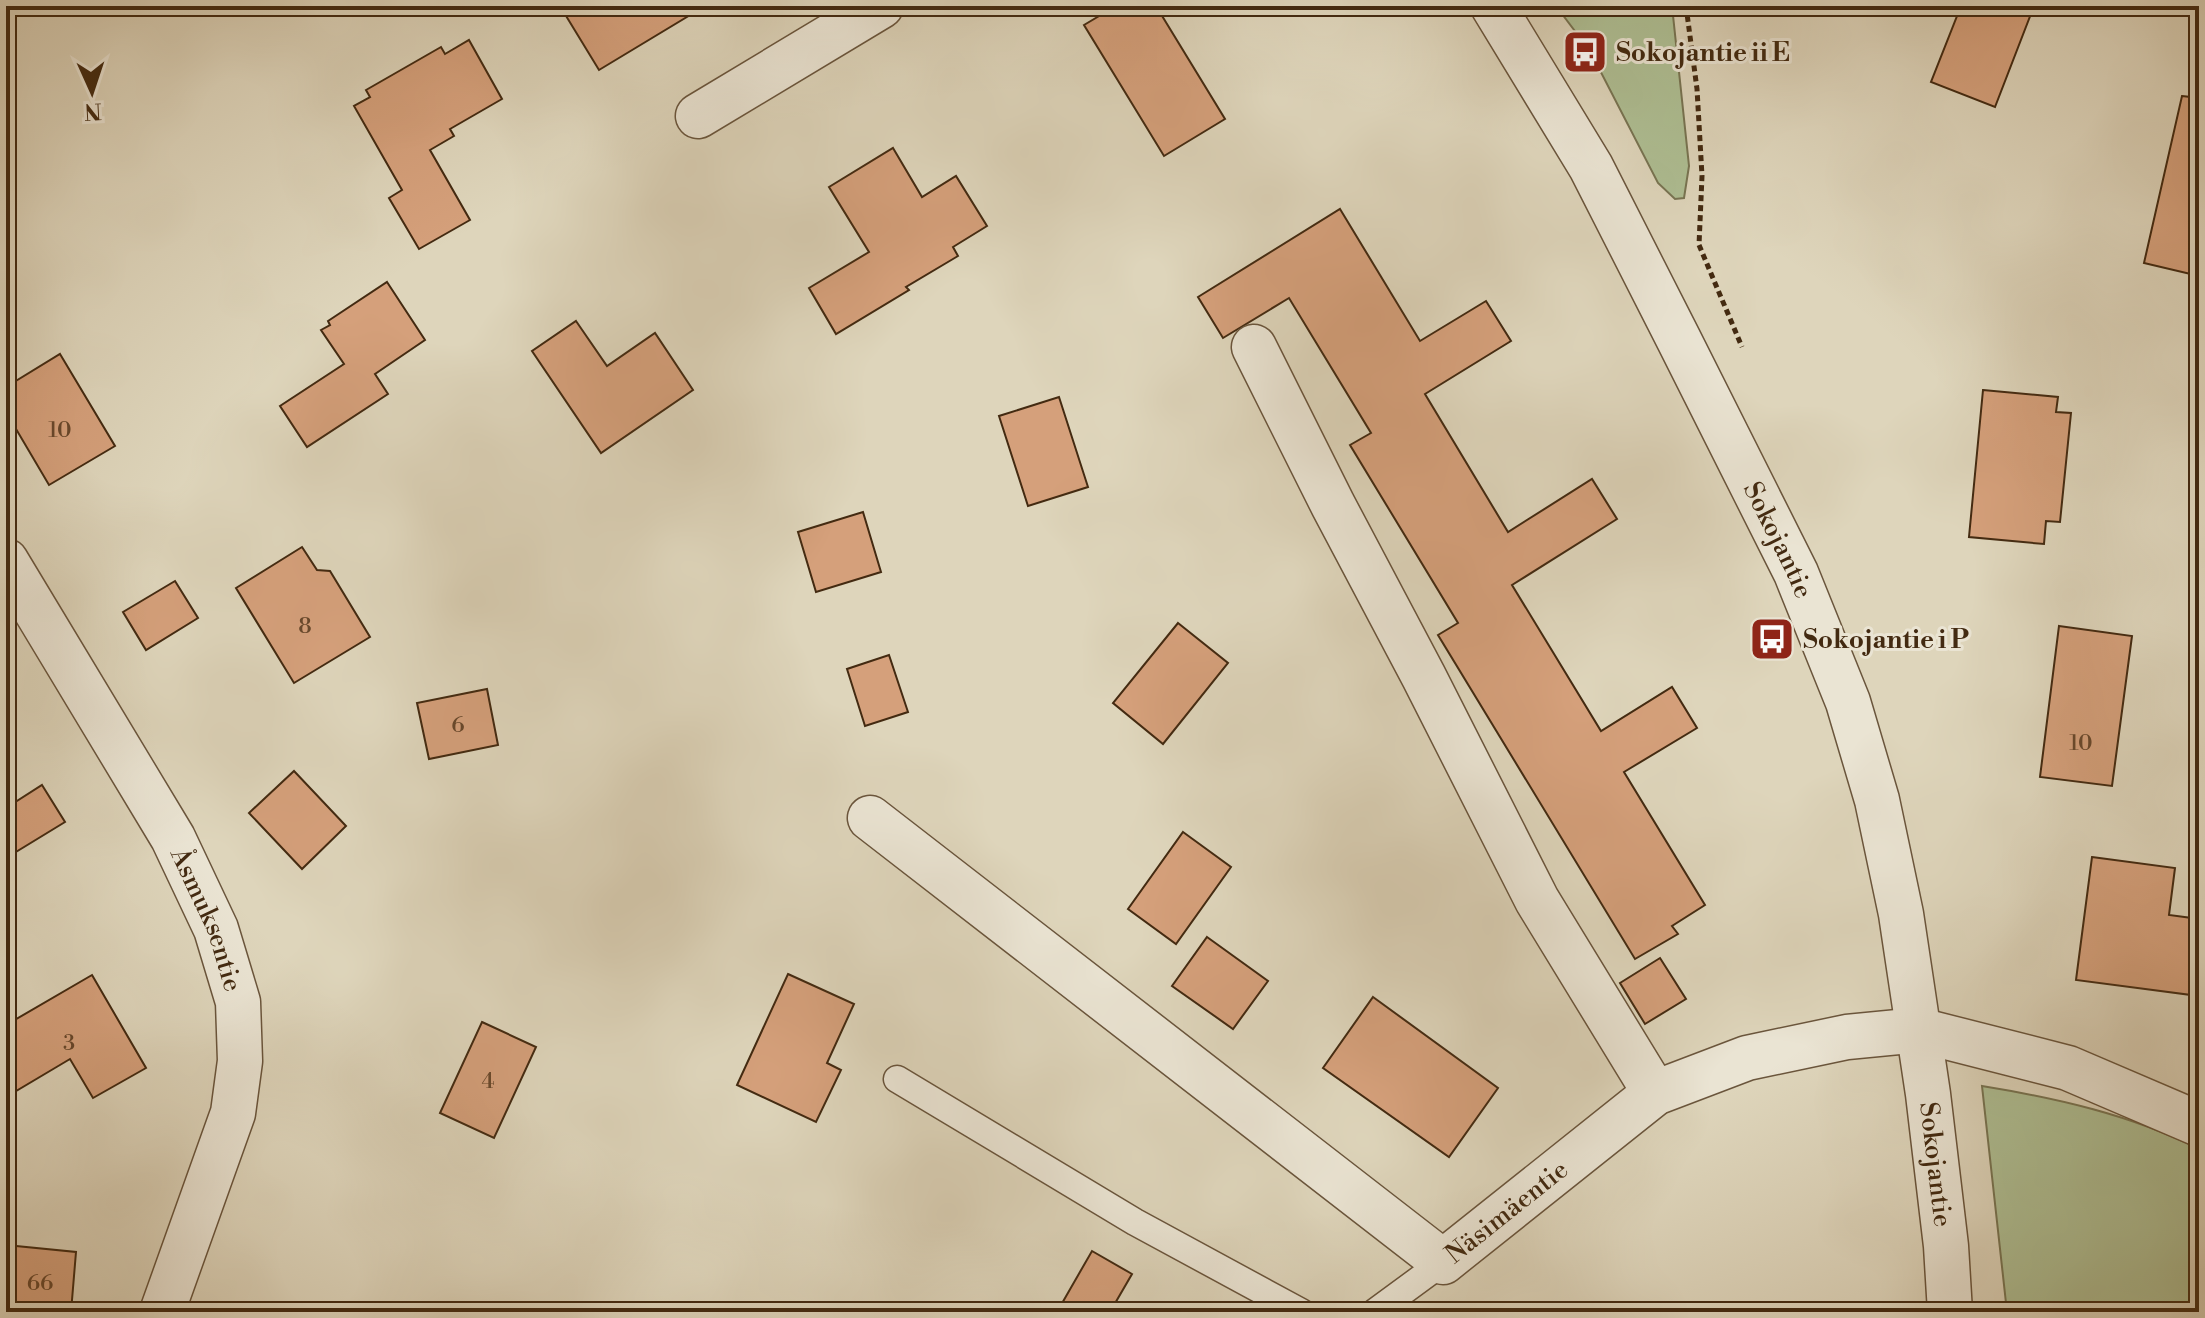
<svg xmlns="http://www.w3.org/2000/svg" width="2205" height="1318" font-family="'Libre Bodoni',serif">
<style>
.green{fill:#aebe93;stroke:#787452;stroke-width:2}
.building{fill:#d5a07b;stroke:#432a11;stroke-width:2}
.lines{fill:none;stroke-linecap:round;stroke-linejoin:round}
.service-casing{stroke:#6a553c;stroke-width:29}
.minor-casing{stroke:#6a553c;stroke-width:47}
.tertiary-casing{stroke:#6a553c;stroke-width:47}
.path{stroke:#432a11;stroke-width:5;stroke-dasharray:6 4;stroke-linecap:butt}
.service{stroke:#eae4d3;stroke-width:26}
.minor{stroke:#eae4d3;stroke-width:44}
.tertiary{stroke:#eae4d3;stroke-width:44}
.labels{text-anchor:middle;stroke-width:6;stroke-linejoin:round;paint-order:stroke}
.number-label{font-size:22px;fill:#68482c}
.poi-label{font-size:26px;font-weight:bold;fill:#432a11;stroke:#eae4d3;text-anchor:start}
.street-label{font-size:26px;fill:#432a11;stroke:#eae4d3}
</style>
<rect width="100%" height="100%" fill="#ded5bb"/>
<filter id="stains"><feTurbulence type="fractalNoise" baseFrequency=".0025" numOctaves="4"/><feColorMatrix values="0 0 0 0 .2 0 0 0 0 .09 0 0 0 0 .02 0 0 0 .5 -.17"/></filter>
<radialGradient id="worn" r=".72"><stop offset=".6" stop-color="#630" stop-opacity="0"/><stop offset="1" stop-color="#630" stop-opacity=".3"/></radialGradient>
<g class="green">
<path d="M 1556,6 L 1672,6 L 1689,166 L 1684,198 L 1675,199 L 1658,183 L 1590,51 Z"/>
<path d="M 1982,1086 C 2056,1098 2132,1115 2199,1149 L 2199,1312 L 2007,1312 Z"/>
</g>
<g class="building">
<path d="M 560,6 L 705,6 L 599,70 Z"/>
<path d="M 1116,6 L 1156,6 L 1225,119 L 1164,156 L 1084,25 Z"/>
<path d="M 1961,6 L 2034,6 L 1995,107 L 1931,82 Z"/>
<path d="M 469,40 L 502,99 L 450,129 L 454,136 L 430,150 L 470,220 L 419,249 L 389,198 L 402,190 L 354,106 L 370,97 L 366,90 L 441,47 L 445,54 Z"/>
<path d="M 2182,96 L 2199,98 L 2199,276 L 2144,263 Z"/>
<path d="M 893,148 L 922,197 L 956,176 L 987,226 L 953,247 L 958,256 L 906,287 L 909,290 L 836,334 L 809,288 L 869,252 L 829,187 Z"/>
<path d="M 1340,209 L 1420,341 L 1486,301 L 1511,341 L 1425,394 L 1508,532 L 1592,479 L 1617,519 L 1512,585 L 1601,731 L 1672,687 L 1697,728 L 1624,772 L 1705,905 L 1672,926 L 1678,934 L 1635,959 L 1438,635 L 1458,623 L 1350,445 L 1371,433 L 1289,298 L 1223,338 L 1198,297 Z"/>
<path d="M 387,282 L 425,340 L 375,374 L 388,394 L 307,447 L 280,406 L 344,364 L 321,330 L 330,325 L 328,321 Z"/>
<path d="M 576,321 L 607,366 L 655,333 L 693,390 L 601,453 L 532,351 Z"/>
<path d="M 60,354 L 115,446 L 49,485 L 6,412 L 6,387 Z"/>
<path d="M 1983,390 L 2058,397 L 2056,412 L 2071,413 L 2060,522 L 2046,521 L 2044,544 L 1969,537 Z"/>
<path d="M 1059,397 L 1088,487 L 1028,506 L 999,416 Z"/>
<path d="M 863,512 L 881,572 L 816,592 L 798,532 Z"/>
<path d="M 302,547 L 317,570 L 330,571 L 370,637 L 294,683 L 236,588 Z"/>
<path d="M 175,581 L 198,618 L 146,650 L 123,612 Z"/>
<path d="M 1178,623 L 1228,663 L 1163,744 L 1113,703 Z"/>
<path d="M 2059,626 L 2132,636 L 2112,786 L 2040,777 Z"/>
<path d="M 889,655 L 908,712 L 865,726 L 847,669 Z"/>
<path d="M 487,689 L 498,745 L 429,759 L 417,703 Z"/>
<path d="M 294,771 L 346,826 L 302,869 L 249,813 Z"/>
<path d="M 42,785 L 65,822 L 6,858 L 6,808 Z"/>
<path d="M 1183,832 L 1231,867 L 1176,944 L 1128,909 Z"/>
<path d="M 2092,857 L 2175,868 L 2169,915 L 2199,919 L 2199,996 L 2076,980 Z"/>
<path d="M 1207,937 L 1268,981 L 1233,1029 L 1172,986 Z"/>
<path d="M 1660,958 L 1686,999 L 1645,1024 L 1620,983 Z"/>
<path d="M 788,974 L 854,1004 L 827,1063 L 841,1070 L 816,1122 L 737,1085 Z"/>
<path d="M 92,975 L 146,1068 L 93,1098 L 70,1059 L 6,1097 L 6,1025 Z"/>
<path d="M 1373,997 L 1498,1088 L 1449,1157 L 1323,1068 Z"/>
<path d="M 482,1022 L 536,1047 L 494,1138 L 440,1113 Z"/>
<path d="M 6,1245 L 76,1252 L 71,1312 L 6,1312 Z"/>
<path d="M 1092,1251 L 1132,1274 L 1110,1312 L 1057,1312 Z"/>
</g>
<g class="lines">
<g class="service-casing">
<g id="service">
<path d="M 897,1079 L 1135,1222 L 1301,1312"/>
<path d="M 1375,1312 L 1443,1262"/>
</g>
</g>
<g class="minor-casing">
<g id="minor">
<path d="M 698,116 L 881,6"/>
<path d="M 1254,347 L 1333,505 L 1424,677 L 1537,900 L 1655,1093"/>
<path id="s1" d="M 6,561 L 173,838 L 216,929 L 238,1002 L 240,1061 L 233,1113 L 162,1312"/>
<path id="s2" d="M 870,818 L 1443,1262 L 1655,1093 L 1747,1058 L 1847,1037 L 1919,1030 L 2068,1068 L 2199,1124"/>
</g>
</g>
<g class="tertiary-casing">
<g id="tertiary">
<path id="s3" d="M 1493,6 L 1591,167 L 1679,340 L 1796,573 L 1848,702 L 1877,800 L 1901,914 L 1928,1094 L 1946,1246 L 1950,1312"/>
</g>
</g>
<path class="path" d="M 1686,6 L 1697,89 L 1702,176 L 1699,245 L 1742,347"/>
<use href="#service" class="service"/>
<use href="#minor" class="minor"/>
<use href="#tertiary" class="tertiary"/>
</g>
<defs>
<g id="bus-square" transform="scale(2.3)"><rect x="-9" y="-9" width="18" height="18" rx="4" fill="#8f2418" stroke="#eae4d3"/><path d="M-5-6H5V4H4V6H2V4H-2V6H-4V4H-5ZM-3.5-4V0h7V-4ZM-3.5 1.2v1.5H-2V1.2ZM2 1.2v1.5H3.5V1.2Z" fill="#fff"/></g>
</defs>
<g fill-rule="evenodd">
<use href="#bus-square" x="1585" y="52"/>
<use href="#bus-square" x="1772" y="639"/>
</g>
<g class="labels">
<g class="number-label">
<text x="60" y="437">10</text>
<text x="305" y="633">8</text>
<text x="458" y="732">6</text>
<text x="2081" y="750">10</text>
<text x="69" y="1050">3</text>
<text x="488" y="1088">4</text>
<text x="40" y="1290">66</text>
</g>
<g class="poi-label">
<text x="1616" y="61">Sokojantie ii E</text>
<text x="1803" y="648">Sokojantie i P</text>
</g>
<g class="street-label">
<text dy="9" stroke="none"><textPath href="#s3" startOffset="606">Sokojantie</textPath></text>
<text dy="9" stroke="none"><textPath href="#s1" startOffset="412">Åsmuksentie</textPath></text>
<text dy="9" stroke="none"><textPath href="#s3" startOffset="1254">Sokojantie</textPath></text>
<text dy="9" stroke="none"><textPath href="#s2" startOffset="806">Näsimäentie</textPath></text>
</g>
</g>
<rect width="2205" height="1318" fill="none" stroke="#ded5bb" stroke-width="32"/>
<rect x="8" y="8" width="2189" height="1302" fill="none" stroke="#432a11" stroke-width="4"/>
<rect x="16" y="16" width="2173" height="1286" fill="none" stroke="#432a11" stroke-width="2"/>
<g transform="translate(92 92) rotate(177)" stroke="#eae4d3" stroke-width="6" paint-order="stroke">
<path d="M0-6L14 30L0 20L-14 30Z" fill="#432a11"/>
<text y="-12" font-size="22" font-weight="bold" text-anchor="middle" fill="#432a11">N</text>
</g>
<rect width="100%" height="100%" filter="url(#stains)"/>
<rect width="100%" height="100%" fill="url(#worn)"/>
</svg>
